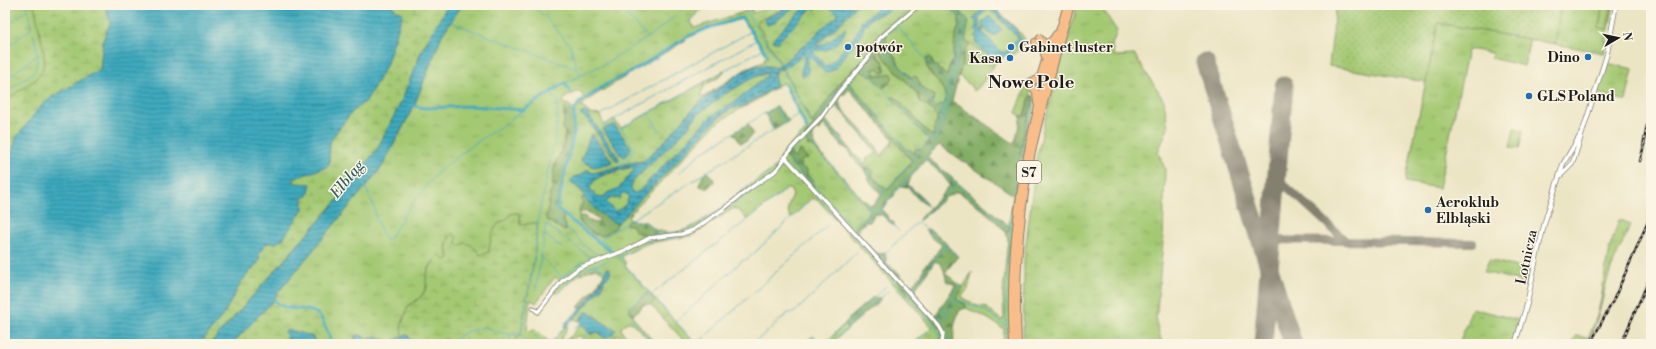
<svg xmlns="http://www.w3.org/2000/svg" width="1656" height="349" font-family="'Libre Bodoni',serif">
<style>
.grass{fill:url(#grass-tufts);stroke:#607248;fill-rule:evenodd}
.forest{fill:url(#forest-firs);stroke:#506440;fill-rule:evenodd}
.wetland{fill:url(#wetland-marsh);stroke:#607248}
.park{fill:url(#park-crowns);stroke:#607248}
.garden{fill:url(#garden-dots);stroke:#607248}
.pitch{fill:#a4c973;stroke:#607248}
.water{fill:url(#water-rules);stroke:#2c626c;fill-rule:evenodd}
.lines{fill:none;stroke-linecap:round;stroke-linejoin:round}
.stream{stroke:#3da9bd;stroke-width:1}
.canal{stroke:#3da9bd;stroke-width:3}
.ferry{stroke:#2b5b64;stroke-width:1;stroke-dasharray:5 4;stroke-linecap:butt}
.taxiway{stroke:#848070;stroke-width:8}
.runway{stroke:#848070;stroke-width:19}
.minor-casing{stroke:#848070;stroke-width:5}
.tertiary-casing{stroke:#848070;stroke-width:5.5}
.secondary-casing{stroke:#848070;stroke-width:6}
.motorway-casing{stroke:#848070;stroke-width:8}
.minor{stroke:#fff;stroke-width:3.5}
.tertiary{stroke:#fff;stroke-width:4}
.secondary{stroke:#fce5d0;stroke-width:4.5}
.motorway{stroke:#f8bd89;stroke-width:6}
.tram{stroke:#1c1c1c;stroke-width:1}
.rail-casing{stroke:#1c1c1c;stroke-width:2.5}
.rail{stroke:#fcf5e5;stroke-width:1;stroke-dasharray:3;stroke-linecap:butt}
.poi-dot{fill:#1f6fb2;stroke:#fcf5e5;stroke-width:1.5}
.labels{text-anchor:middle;stroke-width:3;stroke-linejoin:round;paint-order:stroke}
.shield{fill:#fcf5e5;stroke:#5f5d58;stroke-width:1}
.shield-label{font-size:13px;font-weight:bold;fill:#1c1c1c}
.poi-label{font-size:14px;font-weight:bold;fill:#1c1c1c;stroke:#fcf5e5;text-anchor:start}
.street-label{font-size:14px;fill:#1c1c1c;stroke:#fcf5e5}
.water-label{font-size:15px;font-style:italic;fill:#2b5b64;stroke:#fcf5e5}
.district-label{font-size:18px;font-weight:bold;fill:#1c1c1c;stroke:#fcf5e5}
</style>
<defs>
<pattern id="grass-tufts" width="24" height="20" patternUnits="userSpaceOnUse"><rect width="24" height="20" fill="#a4c973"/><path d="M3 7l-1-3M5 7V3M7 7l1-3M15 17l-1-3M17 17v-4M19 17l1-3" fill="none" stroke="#8dac63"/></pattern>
<pattern id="forest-firs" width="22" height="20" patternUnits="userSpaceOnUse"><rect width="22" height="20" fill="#83ad65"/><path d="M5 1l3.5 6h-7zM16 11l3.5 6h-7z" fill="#6a8c52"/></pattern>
<pattern id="wetland-marsh" width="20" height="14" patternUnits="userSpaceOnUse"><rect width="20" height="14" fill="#a4c973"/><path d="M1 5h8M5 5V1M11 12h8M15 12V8" fill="none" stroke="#8dac63"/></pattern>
<pattern id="park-crowns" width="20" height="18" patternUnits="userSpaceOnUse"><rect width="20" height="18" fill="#a4c973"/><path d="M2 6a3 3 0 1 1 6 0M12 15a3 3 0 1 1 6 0" fill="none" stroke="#8dac63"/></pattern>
<pattern id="garden-dots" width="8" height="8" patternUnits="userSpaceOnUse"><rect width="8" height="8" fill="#a4c973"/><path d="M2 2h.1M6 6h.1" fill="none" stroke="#8dac63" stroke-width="1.8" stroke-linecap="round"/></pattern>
<pattern id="water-rules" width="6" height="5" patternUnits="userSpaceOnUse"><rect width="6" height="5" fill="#3da9bd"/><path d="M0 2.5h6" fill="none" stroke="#328999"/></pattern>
</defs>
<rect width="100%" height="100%" fill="#fcf5e5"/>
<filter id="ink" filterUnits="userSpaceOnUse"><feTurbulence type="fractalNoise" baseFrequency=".025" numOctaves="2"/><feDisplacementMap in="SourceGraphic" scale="8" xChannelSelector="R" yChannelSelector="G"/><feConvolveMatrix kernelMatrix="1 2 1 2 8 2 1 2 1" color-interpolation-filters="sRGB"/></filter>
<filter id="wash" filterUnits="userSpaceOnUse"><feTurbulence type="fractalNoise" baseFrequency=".012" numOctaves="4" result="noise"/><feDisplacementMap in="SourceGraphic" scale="16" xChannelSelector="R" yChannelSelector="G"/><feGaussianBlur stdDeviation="0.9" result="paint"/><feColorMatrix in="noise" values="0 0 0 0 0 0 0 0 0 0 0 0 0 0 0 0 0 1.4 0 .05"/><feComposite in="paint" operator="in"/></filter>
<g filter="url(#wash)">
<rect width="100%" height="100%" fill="#ece5c4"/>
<g class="grass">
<path d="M 5,5 L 105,5 L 5,165 L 5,52 L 7,51 L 7,46 L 5,47 Z"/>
<path d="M 462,5 L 707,5 L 690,20 L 694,28 L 753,9 L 751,13 L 764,10 L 766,5 L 774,5 L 779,12 L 767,16 L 789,56 L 776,68 L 768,66 L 740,74 L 722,86 L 696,105 L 665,141 L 643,161 L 629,163 L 594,173 L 590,172 L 588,169 L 580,177 L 570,181 L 585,195 L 581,199 L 583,202 L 579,210 L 579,221 L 593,234 L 602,236 L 615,228 L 617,224 L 718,118 L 731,109 L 743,106 L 759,97 L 776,84 L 774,76 L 776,71 L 779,69 L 784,70 L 811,123 L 815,125 L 804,136 L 823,158 L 826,159 L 853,188 L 870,210 L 870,214 L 852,230 L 858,230 L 861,237 L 875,253 L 874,255 L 942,331 L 942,344 L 913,344 L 932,327 L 914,307 L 819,201 L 812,198 L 791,218 C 785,210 789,203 793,195 L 790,189 L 787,189 L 747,220 L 742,213 L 734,208 L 691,236 L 648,243 L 624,255 L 622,257 L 626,264 L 625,266 L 649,292 L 630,307 L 630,313 L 633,315 L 634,319 L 656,344 L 653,344 L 631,322 L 627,322 L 622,327 L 621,330 L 632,344 C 628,344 623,342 621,339 L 623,337 L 616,335 L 613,344 L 608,343 L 594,344 L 585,341 L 577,344 L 584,337 L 577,336 L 567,344 L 511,344 L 521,333 L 534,259 L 529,225 L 520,225 L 521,219 C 496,218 492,229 489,252 L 499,265 L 456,244 L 449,237 L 446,248 L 450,258 L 445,260 L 440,255 C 435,259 428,267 427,274 C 426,282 428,286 423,293 L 402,336 L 392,342 L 375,337 L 369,339 L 355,336 L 353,344 L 232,344 L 272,302 L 280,290 L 382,167 L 414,106 L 442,35 ZM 742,18 L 768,57 L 764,58 L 765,61 L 744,70 L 702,98 L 701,94 L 705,85 L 721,76 L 725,71 L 621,128 L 614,119 L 604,125 L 600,115 L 591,114 L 582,107 L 583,104 L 595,95 L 686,40 L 685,38 L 708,28 ZM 782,83 L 787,88 L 807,129 C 799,136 792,143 785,151 C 781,156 780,162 775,167 C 768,175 757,180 748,187 C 725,203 687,243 657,230 L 658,232 L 651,236 L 637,232 L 632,225 L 625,223 L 630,220 L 628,216 L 716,124 L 733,113 L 754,102 ZM 579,91 L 585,99 L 579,103 L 575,109 L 563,102 L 566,97 ZM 565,108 L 574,113 L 574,132 L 556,207 L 558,210 L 563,215 L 563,221 L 566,226 L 565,231 L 547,220 L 546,217 L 554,182 C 550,168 562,153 564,139 C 566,129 562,118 565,108 ZM 587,113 L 620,160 L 617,162 L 589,122 L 584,116 L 580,114 ZM 603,129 L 622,136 L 630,146 L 620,154 ZM 593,134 L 611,159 L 612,163 L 592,167 ZM 595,268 L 602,271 L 604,274 L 596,287 L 578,307 L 579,308 C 590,296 602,284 607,268 L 609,275 L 604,280 L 601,288 L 574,319 L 580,321 L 582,316 L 587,312 L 594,314 L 603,323 L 614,328 L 601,336 L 598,332 L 590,334 L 581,323 C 577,330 570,339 562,342 L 560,341 L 568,327 L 567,326 L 564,328 L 551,343 L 533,329 L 531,332 L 527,330 L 530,299 L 536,303 L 555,277 L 562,282 L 554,292 L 557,294 L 578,275 Z"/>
<path d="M 912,5 L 942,5 C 947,9 957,9 959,17 C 960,20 958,23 959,27 L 957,30 L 953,61 L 950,64 L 947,76 L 938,70 L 937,66 L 934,65 L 930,57 L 928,71 C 937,80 948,91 945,104 L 936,108 L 932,104 L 934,95 C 928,93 926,90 921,87 L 920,83 L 912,78 L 899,65 L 895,56 L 885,47 L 887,34 L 882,32 L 903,15 Z"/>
<path d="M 1077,5 L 1100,5 L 1117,31 L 1112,45 L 1114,56 L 1135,55 L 1164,101 L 1168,128 L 1158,152 L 1165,169 L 1163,241 L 1156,321 L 1162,344 L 1023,344 L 1024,260 L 1036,162 L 1044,124 Z"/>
<path d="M 1438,23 L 1530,39 L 1524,66 L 1491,58 L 1492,53 L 1468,49 L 1439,188 L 1405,182 Z"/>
<path d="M 970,44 L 972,44 L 983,53 L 982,56 L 994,66 L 979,87 L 974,91 L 969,84 L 959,76 L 966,48 L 968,48 Z"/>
<path d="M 871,46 L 874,47 L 863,71 L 873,77 L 883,88 L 890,83 L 887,75 C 881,77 876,76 873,70 L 877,68 L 886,71 L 884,64 L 876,53 L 879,50 C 884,56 889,63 895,70 C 902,79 918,90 920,102 C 940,113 939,116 933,136 L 932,136 L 902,106 L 901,102 L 891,97 L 929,140 L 921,150 L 915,149 L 915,154 L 908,151 L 848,82 L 838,93 L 833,92 C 845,76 862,64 871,46 Z"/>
<path d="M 1607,63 L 1633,69 L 1626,101 L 1597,93 Z"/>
<path d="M 767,73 L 767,76 L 737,100 L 711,116 L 638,192 L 633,193 L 631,189 L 632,182 L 685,131 L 698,114 L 725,94 L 754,77 Z"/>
<path d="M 1028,86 L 1031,95 L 1023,117 L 1016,113 L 1025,89 Z"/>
<path d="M 1034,96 L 1034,108 L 1024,155 L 1014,217 L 1012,247 L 1010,344 L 1003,344 L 1004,329 L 987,318 L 966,308 L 965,304 L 956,299 L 972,272 L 968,289 L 961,297 L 977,306 L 985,307 L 1000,319 L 1003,320 L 1004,316 L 1003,294 L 1008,239 L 1006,233 L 1008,232 L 1013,196 L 1015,196 L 1023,138 Z"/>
<path d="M 842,109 C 849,117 880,147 880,154 L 882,155 L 892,142 L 892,140 L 894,140 L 912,161 L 887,190 L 873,177 L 872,174 L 874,172 L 870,168 C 858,172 855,157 847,149 L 849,148 L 856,156 L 865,163 L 867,161 L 866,159 L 877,153 L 841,111 Z"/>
<path d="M 632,167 L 634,170 L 619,188 L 607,193 L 604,198 L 597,197 L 590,188 L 592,182 L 598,177 Z"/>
<path d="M 623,192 L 629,195 C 627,204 624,208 615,211 L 606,202 L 610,197 L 616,199 Z"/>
<path d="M 1619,220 L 1631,224 C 1623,243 1612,263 1606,284 C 1600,306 1599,324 1585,344 L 1573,344 L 1576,336 L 1588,338 L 1597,316 L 1601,300 L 1608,253 Z"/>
<path d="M 1489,260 L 1529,270 L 1526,287 L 1519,285 L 1520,281 L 1484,272 Z"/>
<path d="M 656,300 L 696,344 L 687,344 L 651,305 Z"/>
<path d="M 1472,308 L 1518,320 L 1519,322 L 1512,344 L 1459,344 Z"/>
<path d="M 846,322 L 847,329 L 848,329 L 830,344 L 816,344 L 813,343 L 803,344 L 813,336 L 822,343 L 825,343 Z"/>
</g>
<g class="forest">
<path d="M 912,5 L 903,15 L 882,32 L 887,35 L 885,47 L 895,56 L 899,65 L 911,78 L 914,76 L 917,77 L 921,87 C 926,90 928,93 934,95 L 932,104 L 936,108 L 940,105 L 945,104 C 950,84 923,75 926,59 L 930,57 L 933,65 L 937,66 L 938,70 L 941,70 L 947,76 L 950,64 L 953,61 L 955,36 L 959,27 L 959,17 L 952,9 L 948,9 L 942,5 L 952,5 L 960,13 L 961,12 L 955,5 L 960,5 L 999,58 L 1022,35 L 1027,43 L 1011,56 L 1009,53 L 999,58 L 993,66 L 982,56 L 983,53 L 972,44 L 970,44 L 968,48 L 966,48 L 952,101 L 1013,143 L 1015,142 L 1021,116 L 1024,117 L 1031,95 L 1034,96 L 1023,138 L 1015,196 L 939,145 L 927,157 L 1010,227 L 1008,232 L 1006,233 C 999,222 969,197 957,192 L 946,197 L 920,220 L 919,219 L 940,197 L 950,185 L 940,172 L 925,160 L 911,177 L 908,185 L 923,198 L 927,206 L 917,198 L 908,187 L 900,186 L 895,192 L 894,196 L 887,201 L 887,204 L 882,209 L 884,213 L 886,214 L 889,219 L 894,223 L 894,226 L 882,215 L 878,214 L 874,215 L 870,222 L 866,222 L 858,230 L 852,230 L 870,214 L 868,213 L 870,210 L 862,201 L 863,199 L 870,205 L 874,204 L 881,194 L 870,182 L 864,169 L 870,168 L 874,172 L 872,174 L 873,177 L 887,190 L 912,161 L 849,89 L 845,94 L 841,95 L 839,102 L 842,109 L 841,111 L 835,106 L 825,119 C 830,126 847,143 849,148 L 847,149 L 843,147 L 823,124 L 820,131 L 815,130 C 809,143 818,150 826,159 L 825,160 L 811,145 L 808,146 L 804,136 L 814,125 L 812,123 L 784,70 L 834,70 ZM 872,46 L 873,47 L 861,67 L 860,71 L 873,77 L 883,88 L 892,80 L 892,74 L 889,73 L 887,75 C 881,77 876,76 873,70 L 877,68 L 882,73 L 885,73 L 883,60 L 878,58 L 877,53 L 879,50 C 884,56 889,64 895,70 C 903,79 918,90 920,102 L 933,111 L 938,121 L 935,124 L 933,136 L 932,136 L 918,123 L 912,113 C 902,110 902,96 891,97 L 929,140 L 921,150 L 918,148 L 915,149 L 915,154 L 914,154 L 910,149 L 908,151 L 848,81 L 839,93 L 834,92 C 845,75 861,62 872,46 Z"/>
<path d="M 776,106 L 789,121 L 774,130 L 765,114 Z"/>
<path d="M 565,108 L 574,113 L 574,132 L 556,207 L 558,210 L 563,214 L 563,221 L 566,226 L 565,231 L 547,220 L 546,217 L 550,196 L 549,193 L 551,192 C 554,182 552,172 556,161 C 557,158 560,156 561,153 C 564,147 564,139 566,132 L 562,129 L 565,119 L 564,115 Z"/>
<path d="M 748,124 L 753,133 L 747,141 L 740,143 L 734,133 Z"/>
<path d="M 799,150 L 802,151 L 804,156 L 807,157 L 808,159 L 805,159 L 801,161 L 800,167 L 807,170 L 807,175 L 814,182 L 813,187 L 785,157 L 788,152 L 791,153 L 791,156 L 796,158 Z"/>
<path d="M 707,172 L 713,178 L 714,182 L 707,189 L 700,186 L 699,184 L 704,174 Z"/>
<path d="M 583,197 L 607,218 L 617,224 L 615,228 L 602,236 C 593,234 579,226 579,216 L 584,216 C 589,220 592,224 599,222 L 599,220 C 591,216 588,208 579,214 L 583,202 L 581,199 Z"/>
<path d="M 630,220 L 646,222 L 658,232 L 647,237 L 644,234 L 636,232 L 632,225 L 625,224 Z"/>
<path d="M 925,229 C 935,228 951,250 958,256 L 945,273 L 962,287 L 962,290 L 956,299 L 965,304 L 966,308 L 960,310 C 954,322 953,331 954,344 L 942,344 L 942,331 L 874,255 L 878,253 L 881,254 L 885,253 L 887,264 L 896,270 L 909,285 L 912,285 L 922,274 L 925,265 L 929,263 L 942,245 L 931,237 ZM 935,261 C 945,264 944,274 947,282 L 954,284 L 955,286 L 935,316 C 929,308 917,300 914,291 Z"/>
<path d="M 649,292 L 656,300 L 651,305 L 645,304 L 633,315 L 630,313 L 630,307 Z"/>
<path d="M 873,297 L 880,298 L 880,300 L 847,329 L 846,322 L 851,316 Z"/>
</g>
<g class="wetland">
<path d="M 34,5 L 448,5 L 422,50 L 401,102 L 377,149 L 342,195 L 210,344 L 5,344 L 5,102 C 15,92 27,87 38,77 C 51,64 40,39 38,23 C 36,17 36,11 34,5 Z"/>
<path d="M 516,213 L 520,214 L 520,225 C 527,225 532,222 538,223 L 534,259 L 521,333 L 513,344 L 353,344 L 357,334 L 369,339 L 375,337 L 392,342 L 402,336 L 401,327 L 408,306 L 421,297 L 427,287 C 423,275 432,262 440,255 L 445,260 L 450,258 C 446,248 445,241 453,233 L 457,237 L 456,244 L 460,246 L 464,243 C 472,244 476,248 480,255 L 489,252 C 490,243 491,231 498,224 C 503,221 508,220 510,214 Z"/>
<path d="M 274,299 C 285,316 310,302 321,318 C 323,320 324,324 325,326 C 328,333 331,337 330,344 L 232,344 Z"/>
</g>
<g class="park">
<path d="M 789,5 L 912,5 L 903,15 L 879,34 L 867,55 L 840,82 L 812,123 L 784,70 L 779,69 L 778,67 L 781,64 L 756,22 C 767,16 778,12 789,5 Z"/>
<path d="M 955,5 L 999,5 L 996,9 L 1020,32 L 1027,43 L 1011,56 L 1009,53 L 999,58 L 993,66 L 982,56 L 983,53 L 972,44 L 965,42 L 969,21 Z"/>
<path d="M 1561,5 L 1614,5 L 1604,53 L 1555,44 Z"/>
</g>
<path class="garden" d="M 1336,5 L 1561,5 L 1555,44 L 1438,23 L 1426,82 L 1329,66 Z"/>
<g class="pitch">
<path d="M 1602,7 L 1611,8 L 1607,29 L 1599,28 Z"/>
<path d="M 1514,128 L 1523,130 L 1519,149 L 1510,147 Z"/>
</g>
<g class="water">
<path d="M 105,5 L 393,5 L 395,10 L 403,13 L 386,66 L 366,101 L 352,112 L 335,134 L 330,143 L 329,166 L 293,179 L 295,183 L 311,184 L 308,196 L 303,197 L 303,209 L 283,239 L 276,243 L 266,243 L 259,254 L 260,260 L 242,281 L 224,314 L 200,344 L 10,344 L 5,338 L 5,165 L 12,152 L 16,138 L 39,108 L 52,97 L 100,69 L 103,40 L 110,23 Z"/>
<path d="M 448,5 L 462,5 L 442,35 L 414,106 L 382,167 L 280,290 L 272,302 L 232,344 L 210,344 L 342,195 L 377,149 L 401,102 L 422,50 Z"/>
<path d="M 789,5 L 797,5 L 772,24 L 767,25 L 764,18 L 776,14 Z"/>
<path d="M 808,5 L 818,5 L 815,10 L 814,6 L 778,42 L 774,42 L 773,39 L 795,16 Z"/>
<path d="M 822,5 L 844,7 L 846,5 L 856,5 C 845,20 832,32 817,44 L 816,46 C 830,45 837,31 846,28 C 844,37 835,47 826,50 C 821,51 816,50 812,51 L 825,66 L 830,64 L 850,42 L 857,32 L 862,21 L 875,11 L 879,5 L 884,5 L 883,7 L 885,9 L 888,7 L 887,5 L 896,5 L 888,11 L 872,18 L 866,23 L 861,35 L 834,70 L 825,73 L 810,56 L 808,56 L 808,71 L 807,75 L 803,76 L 801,71 L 805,57 L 803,55 L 790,65 L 776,71 L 774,76 L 776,84 L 774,87 L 743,106 L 731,109 L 718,118 L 617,224 C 604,218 593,207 583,197 L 585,194 L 570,181 L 575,176 L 580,176 L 588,169 L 590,172 L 594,173 L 629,163 L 643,161 L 665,141 L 696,105 L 722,86 L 744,71 L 756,66 L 763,65 L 776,68 L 778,67 L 817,34 L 819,30 L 838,16 L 835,11 ZM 767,73 L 767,76 L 737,100 L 711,116 L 638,192 L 633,193 L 631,189 L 632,182 L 685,131 L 698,114 L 725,94 L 754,77 ZM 627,168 L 632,167 L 634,170 L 619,188 L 607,193 L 604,198 L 597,197 L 590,189 C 594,174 614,172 627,168 ZM 623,192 L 629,196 C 627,204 624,208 615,211 L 606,202 L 610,197 L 619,199 Z"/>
<path d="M 986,5 L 997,5 L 995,9 L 1018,32 L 1019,37 L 1022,39 C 1018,44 1011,52 1005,56 C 1001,59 999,59 995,63 L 975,42 L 977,39 L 975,37 L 978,32 L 975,28 L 976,26 L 976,21 L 973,19 ZM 987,9 L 993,12 L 1018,38 L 1006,52 L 1001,52 L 982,31 L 984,29 L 994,37 L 1002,29 L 991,17 L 988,17 L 982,23 L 983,29 L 981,30 L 980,28 L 979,18 Z"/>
<path d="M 584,112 L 587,113 L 620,160 L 617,162 L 589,122 L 584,116 L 580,114 Z"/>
<path d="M 614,124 L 631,148 L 629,153 L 624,157 L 620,154 L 603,129 Z"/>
<path d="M 591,134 L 613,163 L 595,167 L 581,161 L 581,160 Z"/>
<path d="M 607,268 L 610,270 L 611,273 L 604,281 L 602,288 L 567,326 L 564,328 L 565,323 C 582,308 600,289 607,268 Z"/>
<path d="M 587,312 C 596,316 597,319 604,323 C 608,326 612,327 616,330 L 612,335 L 604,338 L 598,332 L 590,334 L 580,321 L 582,316 Z"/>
<path d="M 288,330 C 293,331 310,335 313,337 L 315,344 L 289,344 L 285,331 Z"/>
<path d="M 357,334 L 369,339 L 375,337 L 392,342 L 402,336 L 408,335 L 410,339 L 408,344 L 353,344 Z"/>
</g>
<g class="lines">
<g class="stream">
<path d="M 532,5 L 546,18 L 570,45 L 577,68"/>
<path d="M 618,5 L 647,37"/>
<path d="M 763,5 L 746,11 L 780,65"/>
<path d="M 680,11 L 687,5"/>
<path d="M 450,22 L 577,69 L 583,75"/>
<path d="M 688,22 L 707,5"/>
<path d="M 5,27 L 28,9"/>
<path d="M 898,27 L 948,85"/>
<path d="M 880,41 L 923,5"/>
<path d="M 879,43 L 942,114"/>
<path d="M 5,49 L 31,29 L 27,5"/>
<path d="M 864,67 L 929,140"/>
<path d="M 782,68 L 812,124"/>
<path d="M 5,80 L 37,55"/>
<path d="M 565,83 C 604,65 642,45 675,16"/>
<path d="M 850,85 L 914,157"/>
<path d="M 5,93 L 35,71 L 38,55 L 33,33"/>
<path d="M 549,93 L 561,105"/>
<path d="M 836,103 L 879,154"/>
<path d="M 563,107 L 574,113"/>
<path d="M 648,113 L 661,132"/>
<path d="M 765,114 L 773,129"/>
<path d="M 600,115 L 752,31"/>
<path d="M 816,120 L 838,89 L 867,55 L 879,34 L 915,5"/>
<path d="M 823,120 L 865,168 L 872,178 L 885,193"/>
<path d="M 604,125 L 757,40"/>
<path d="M 806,137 L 870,210"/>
<path d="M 791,153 L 824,117 L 839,96 L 867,62"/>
<path d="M 927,155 L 937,140 L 943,124 L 967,22 L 966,19 L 954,5"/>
<path d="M 789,156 L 789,158 L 852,226 C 868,215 879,200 891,184"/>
<path d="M 786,162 L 934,325 L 913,344"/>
<path d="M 620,164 L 629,158 L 634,149 L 621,128 L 763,49"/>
<path d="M 679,173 L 701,153 L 776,106 L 785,122"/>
<path d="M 893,182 L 929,140 L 934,138 L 940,122 L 962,25 L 957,14 L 949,5"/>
<path d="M 904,182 L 927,206"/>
<path d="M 365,186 L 374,206 L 376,218 L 385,240 L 388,240 L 412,204 L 437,173 L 468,148 L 500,127 L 523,110"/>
<path d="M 879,210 L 899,231"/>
<path d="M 555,220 L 574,234 L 585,246 L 601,256 L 608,254"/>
<path d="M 631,220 L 646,222 L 659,234"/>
<path d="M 918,223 L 958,256"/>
<path d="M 545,235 L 562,248"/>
<path d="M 602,239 L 614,253 L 626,248"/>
<path d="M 640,241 L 651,236 L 678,232 L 689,229 L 721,209 L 746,188 L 772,170 L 779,163 L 784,153 L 807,129"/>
<path d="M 599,242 L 604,237 L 800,113"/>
<path d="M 541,257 L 562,277 L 582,262 L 599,257"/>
<path d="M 881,257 L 955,186"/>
<path d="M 596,266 L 606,271"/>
<path d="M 536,289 L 546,224 L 592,259"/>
<path d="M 911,291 L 945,245"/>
<path d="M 558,292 L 581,270 L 610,260"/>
<path d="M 652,294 L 787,189"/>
<path d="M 921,304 L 881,257 L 855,231 L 884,205 L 924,158 L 1010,230"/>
<path d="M 630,307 L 648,292"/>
<path d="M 925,308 L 937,320 L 959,285"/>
<path d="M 630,318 L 654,344"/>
<path d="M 676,322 L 742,261 L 749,258 L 809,201"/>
<path d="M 215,325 L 219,333"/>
<path d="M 574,328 L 581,323"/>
<path d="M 936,328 L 939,334 L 938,344"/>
<path d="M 509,335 L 511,344"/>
<path d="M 519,335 L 521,333 L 534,259 L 538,218 L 556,133 L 558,101"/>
<path d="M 534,335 L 544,344"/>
<path d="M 612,335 L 613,337"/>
<path d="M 582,339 L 589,332"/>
<path d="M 947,339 L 956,344"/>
<path d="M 451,344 L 459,336 L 468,331 L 484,327 L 503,333 L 521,336 L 529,344"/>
<path d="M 550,344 L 564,328"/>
<path d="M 696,344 L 618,257 L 650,241 L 691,234 L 733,206 L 747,194 L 778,172 L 782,167"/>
<path d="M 697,344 L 828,225"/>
<path d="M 753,344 L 788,313 L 795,312 L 857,252"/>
<path d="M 803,344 L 813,336 L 822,343 L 825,343 L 886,286"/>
<path d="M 810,344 L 813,343 L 816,344"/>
<path d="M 830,344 L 888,291"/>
<path d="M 945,344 L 946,334 L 940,324 L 956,299 L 987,312 L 1006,326"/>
<path d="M 1007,344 C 1003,261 1013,179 1034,99"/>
</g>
<g class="canal">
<path d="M 785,84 L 807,129"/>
<path d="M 411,105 L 424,108 L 471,106 L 523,110 L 565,83 L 570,92"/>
<path d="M 610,251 L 557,209 L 574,132 L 574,111 L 579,103 L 607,84 L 636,69 L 685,38 L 708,28 L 742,18 L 767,55"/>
<path d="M 274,299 C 285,316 310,302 321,318 C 323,320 324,324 325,326 C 328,333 331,337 330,344"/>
</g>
<path class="ferry" d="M 773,72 L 758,69 L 702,105 L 679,132 L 646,164 L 622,167 L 595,177 L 588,185 L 587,192 L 608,213 L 619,214 L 631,204 L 709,121 L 759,92 L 769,84 L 773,72 L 816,43 L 838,23 L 852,5"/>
<g class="taxiway">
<path d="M 1277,178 L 1346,241"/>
<path d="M 1272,240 L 1473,243"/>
</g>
<g class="runway">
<path d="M 1205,62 L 1293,344"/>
<path d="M 1263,344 L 1284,86"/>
</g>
</g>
</g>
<g filter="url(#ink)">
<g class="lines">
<g class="minor-casing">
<g id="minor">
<path d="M 785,157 L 939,326 L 943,333 L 942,344"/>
<path d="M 533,308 L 538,312 L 562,281 L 579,268 L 626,250 L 649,238 L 682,234 L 693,230 L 725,208 L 749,189 L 774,172 L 778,168 L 792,148 L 821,117 L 838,93 L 868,58 L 880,38 L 919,5"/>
</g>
</g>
<g class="tertiary-casing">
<g id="tertiary">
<path d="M 1561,175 L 1572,164 L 1574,159 L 1607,54 L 1616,5"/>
<path d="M 1515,344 L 1527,304 L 1536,259 L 1545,221 L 1563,164 L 1581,134"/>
</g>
</g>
<g class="secondary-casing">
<path id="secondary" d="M 1650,344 L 1651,343"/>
</g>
<g class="motorway-casing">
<g id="motorway">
<path d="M 1040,38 L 1044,43 L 1051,41"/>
<path d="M 1035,42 L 1042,47 L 1045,57"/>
<path d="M 1059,45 L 1071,5"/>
<path d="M 1032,81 L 1037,80 L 1040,77 L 1051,41 L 1056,34"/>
<path d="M 1030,84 L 1036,92 L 1037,103"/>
<path d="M 1013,344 C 1009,275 1016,204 1031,136 C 1040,92 1054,48 1067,5"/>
<path d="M 1018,344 C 1015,282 1019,218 1031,157 C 1038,122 1048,88 1057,54"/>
</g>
</g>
<use href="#minor" class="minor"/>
<use href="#tertiary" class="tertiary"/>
<use href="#secondary" class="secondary"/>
<use href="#motorway" class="motorway"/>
<path class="tram" d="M 1646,344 L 1651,331"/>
<g class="rail-casing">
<g id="rail">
<path d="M 1643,146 L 1649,115"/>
<path d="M 1640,161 L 1645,141"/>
<path d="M 1590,344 L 1613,301 L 1651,215"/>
<path d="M 1621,344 L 1651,275"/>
</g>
</g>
<use href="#rail" class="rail"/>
</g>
</g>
<g class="poi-dot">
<circle cx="848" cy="47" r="4"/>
<circle cx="1011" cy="47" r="4"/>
<circle cx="1588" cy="57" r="4"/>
<circle cx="1010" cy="58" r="4"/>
<circle cx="1529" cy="96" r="4"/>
<circle cx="1428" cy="210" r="4"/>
</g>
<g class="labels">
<rect class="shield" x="1017" y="161" width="24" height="22" rx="3"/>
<g class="shield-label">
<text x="1029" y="177">S7</text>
</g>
<g class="poi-label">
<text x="856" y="52">potwór</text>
<text x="1019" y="52">Gabinet luster</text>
<text x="1580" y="62" text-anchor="end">Dino</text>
<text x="1002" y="63" text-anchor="end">Kasa</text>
<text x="1537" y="101">GLS Poland</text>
<text x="1436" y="207">Aeroklub<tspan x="1436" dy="16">Elbląski</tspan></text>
</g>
<g class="street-label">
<text transform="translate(1526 257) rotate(-78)" y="5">Lotnicza</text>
</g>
<g class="water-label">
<text transform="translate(347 179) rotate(-51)" y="5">Elbląg</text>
</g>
<g class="district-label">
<text x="1031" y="88">Nowe Pole</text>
</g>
</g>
<rect width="1656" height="349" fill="none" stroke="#fcf5e5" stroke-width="20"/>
<g transform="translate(1618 38) rotate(81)" stroke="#fcf5e5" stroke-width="3" paint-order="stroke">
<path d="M0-3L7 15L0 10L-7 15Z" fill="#1c1c1c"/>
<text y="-6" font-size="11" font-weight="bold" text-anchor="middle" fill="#1c1c1c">N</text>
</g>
</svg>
